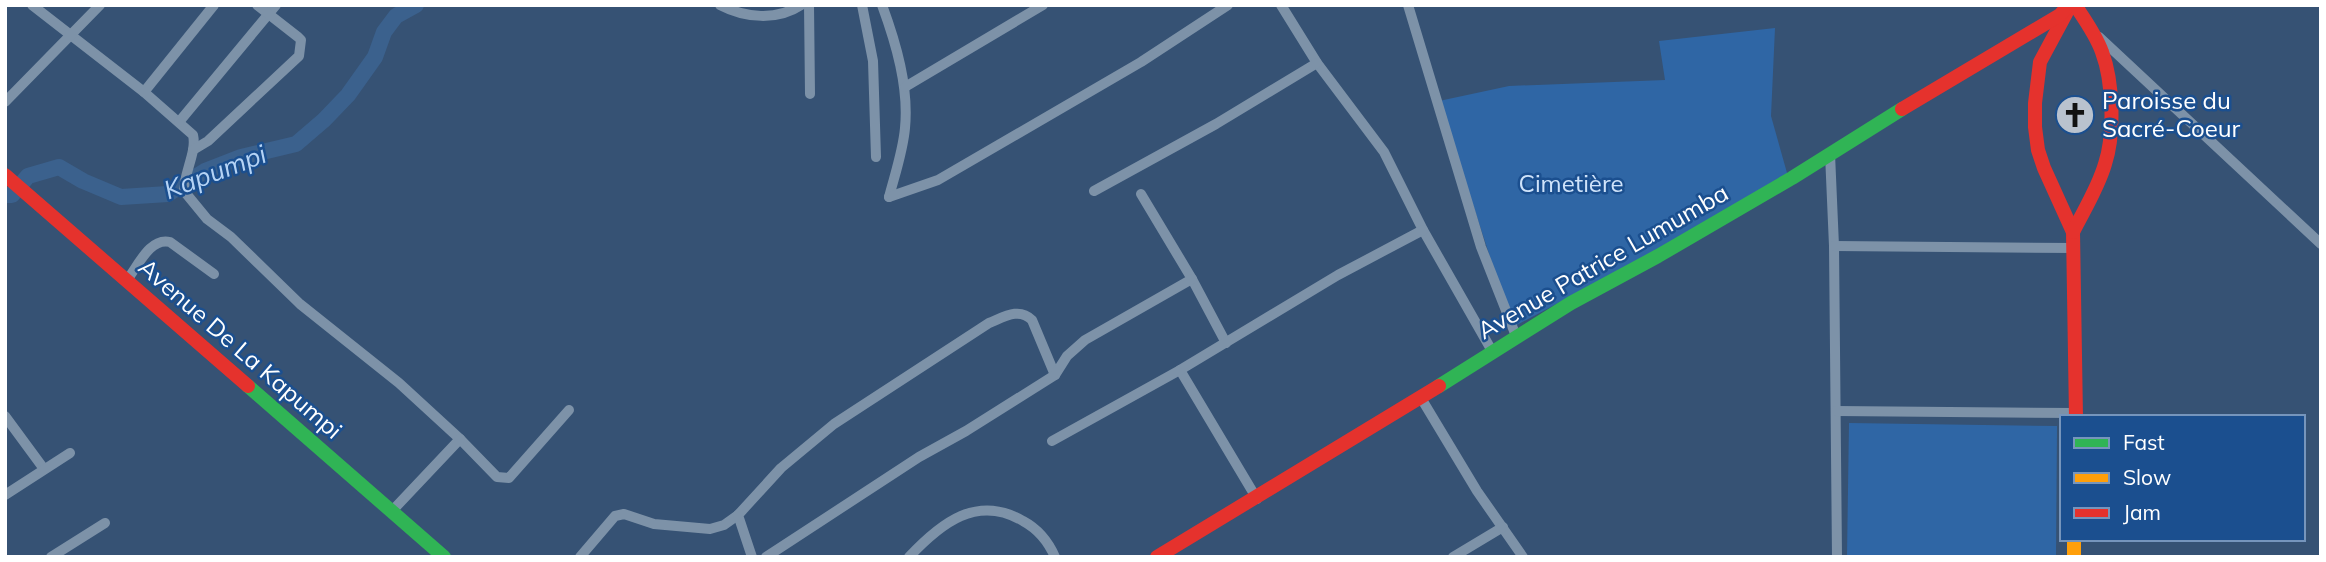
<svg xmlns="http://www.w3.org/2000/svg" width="2326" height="562" font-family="Mulish,sans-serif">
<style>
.green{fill:#2f66a5}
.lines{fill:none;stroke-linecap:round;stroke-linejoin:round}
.river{stroke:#3b618d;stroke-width:16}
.street{stroke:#7d92a8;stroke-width:10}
.fast{stroke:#30b455;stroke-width:14}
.slow{stroke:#ff9f0a;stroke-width:14}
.jam{stroke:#e5322d;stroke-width:14}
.labels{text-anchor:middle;stroke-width:5;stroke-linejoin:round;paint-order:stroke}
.poi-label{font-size:24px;fill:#fff;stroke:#1b4f8f;text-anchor:start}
.park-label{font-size:24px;fill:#cfe3fa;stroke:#1b4f8f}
.street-label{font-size:24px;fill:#fff;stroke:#1b4f8f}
.water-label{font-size:26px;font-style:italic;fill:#b5d3f5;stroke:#1b4f8f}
</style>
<rect width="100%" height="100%" fill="#365274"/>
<g class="green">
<path d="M 1775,28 L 1771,116 L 1789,180 L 1513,327 L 1439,101 L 1509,86 L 1665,80 L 1659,41 Z"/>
<path d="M 1849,423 L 2057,426 L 2056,557 L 1847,557 Z"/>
</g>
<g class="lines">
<path class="river" d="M 5,195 L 12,195 L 28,176 L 59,167 L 83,181 L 121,197 L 168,194 L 205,171 L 241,157 L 296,144 L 324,120 L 348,95 L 375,57 L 384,32 L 396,16 L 416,5"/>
<g class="street">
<path d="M 32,5 L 144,92 L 193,135 C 197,152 184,172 184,191 L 207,219 L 231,237 L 300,304 L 399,383 L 460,439 L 497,477 L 509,478 L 569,410"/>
<path d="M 720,5 C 745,18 777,21 801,5"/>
<path d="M 809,5 L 810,94"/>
<path d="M 862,5 L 873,61 L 876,157"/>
<path d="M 882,5 C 896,43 909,87 905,128 C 903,151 895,174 889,197"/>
<path d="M 1281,5 L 1317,63 L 1384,152 L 1423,230 L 1492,351"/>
<path d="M 1408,5 L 1481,247 L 1516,336"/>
<path d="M 2099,37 L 2321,244"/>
<path d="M 905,87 L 1043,5"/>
<path d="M 144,92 L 214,5"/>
<path d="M 5,102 L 100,5"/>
<path d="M 179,122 L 276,5"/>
<path d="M 193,150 L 208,141 L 299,56 L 301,40 L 298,37 L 257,5"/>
<path d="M 1830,154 L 1834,246 L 1837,557"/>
<path d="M 1094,191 L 1216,124 L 1317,63"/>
<path d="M 1141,194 L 1192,279 L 1226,343"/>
<path d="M 889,197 L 938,180 L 1141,62 L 1228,5"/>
<path d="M 1834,246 L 2075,248"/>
<path d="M 127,280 C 138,266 150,237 170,242 L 214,274"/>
<path d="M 1180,370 L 1257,499"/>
<path d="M 1421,398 L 1477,491 L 1523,557"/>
<path d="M 1836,411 L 2076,413"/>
<path d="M 5,416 L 44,469"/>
<path d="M 1052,441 L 1180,370 L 1338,275 L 1423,230"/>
<path d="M 5,495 L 70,453"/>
<path d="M 392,511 L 460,439"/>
<path d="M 51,557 L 105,523"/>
<path d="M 580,557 L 615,516 L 624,514 L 654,524 L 710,529 L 724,525 L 738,515"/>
<path d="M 752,557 L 738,515 L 781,468 L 834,424 L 989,323 C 1004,317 1019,307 1032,320 L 1055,375"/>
<path d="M 766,557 L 919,457 L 966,431 L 1055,375 L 1067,356 L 1085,340 L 1192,279"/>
<path d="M 909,557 C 941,523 977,494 1023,521 C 1038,529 1048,541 1055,557"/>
<path d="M 1453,557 L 1503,527"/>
</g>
<g class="fast">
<path d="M 248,386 L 444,557"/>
<path d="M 1439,386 L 1571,303 L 1658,256 L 1792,178 L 1902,109"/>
</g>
<path class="slow" d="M 2074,539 L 2074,557"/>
<g class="jam">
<path d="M 2068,10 L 2040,62 L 2035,103 L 2035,127 L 2038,150 L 2044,168 L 2073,232 L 2076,417"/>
<path d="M 1902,109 L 2060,15 L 2069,5"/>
<path d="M 5,175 L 248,386"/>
<path d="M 2073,232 C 2084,210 2098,188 2105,164 C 2115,134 2113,81 2102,52 C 2096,35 2085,20 2075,5"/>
<path d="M 1157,557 L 1439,386"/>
</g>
</g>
<defs>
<g id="church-disc" transform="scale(2.0125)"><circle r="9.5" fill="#b9c2ce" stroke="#1b4f8f"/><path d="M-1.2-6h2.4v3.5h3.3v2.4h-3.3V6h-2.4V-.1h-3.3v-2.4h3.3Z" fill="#111"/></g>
</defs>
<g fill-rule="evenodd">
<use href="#church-disc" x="2075" y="115"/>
</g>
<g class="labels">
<g class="poi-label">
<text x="2102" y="109">Paroisse du<tspan x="2102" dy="28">Sacré-Coeur</tspan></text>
</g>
<g class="park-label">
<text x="1571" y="192">Cimetière</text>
</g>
<g class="street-label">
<text transform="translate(1603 262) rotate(-30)" y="8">Avenue Patrice Lumumba</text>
<text transform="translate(240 349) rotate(41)" y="8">Avenue De La Kapumpi</text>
</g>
<g class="water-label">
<text transform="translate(215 172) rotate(-21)" y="9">Kapumpi</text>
</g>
</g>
<rect width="2326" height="562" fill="none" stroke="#ffffff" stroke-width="14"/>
<rect x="2060" y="415" width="245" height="126" fill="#1b4f8f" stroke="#7695bc" stroke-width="2"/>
<rect x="2074" y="438" width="35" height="10" fill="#30b455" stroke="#7695bc" stroke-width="2"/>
<text x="2123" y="450" font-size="21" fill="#ffffff">Fast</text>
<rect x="2074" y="473" width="35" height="10" fill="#ff9f0a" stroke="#7695bc" stroke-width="2"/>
<text x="2123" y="485" font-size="21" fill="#ffffff">Slow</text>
<rect x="2074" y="508" width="35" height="10" fill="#e5322d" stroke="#7695bc" stroke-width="2"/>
<text x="2123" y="520" font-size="21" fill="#ffffff">Jam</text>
</svg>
